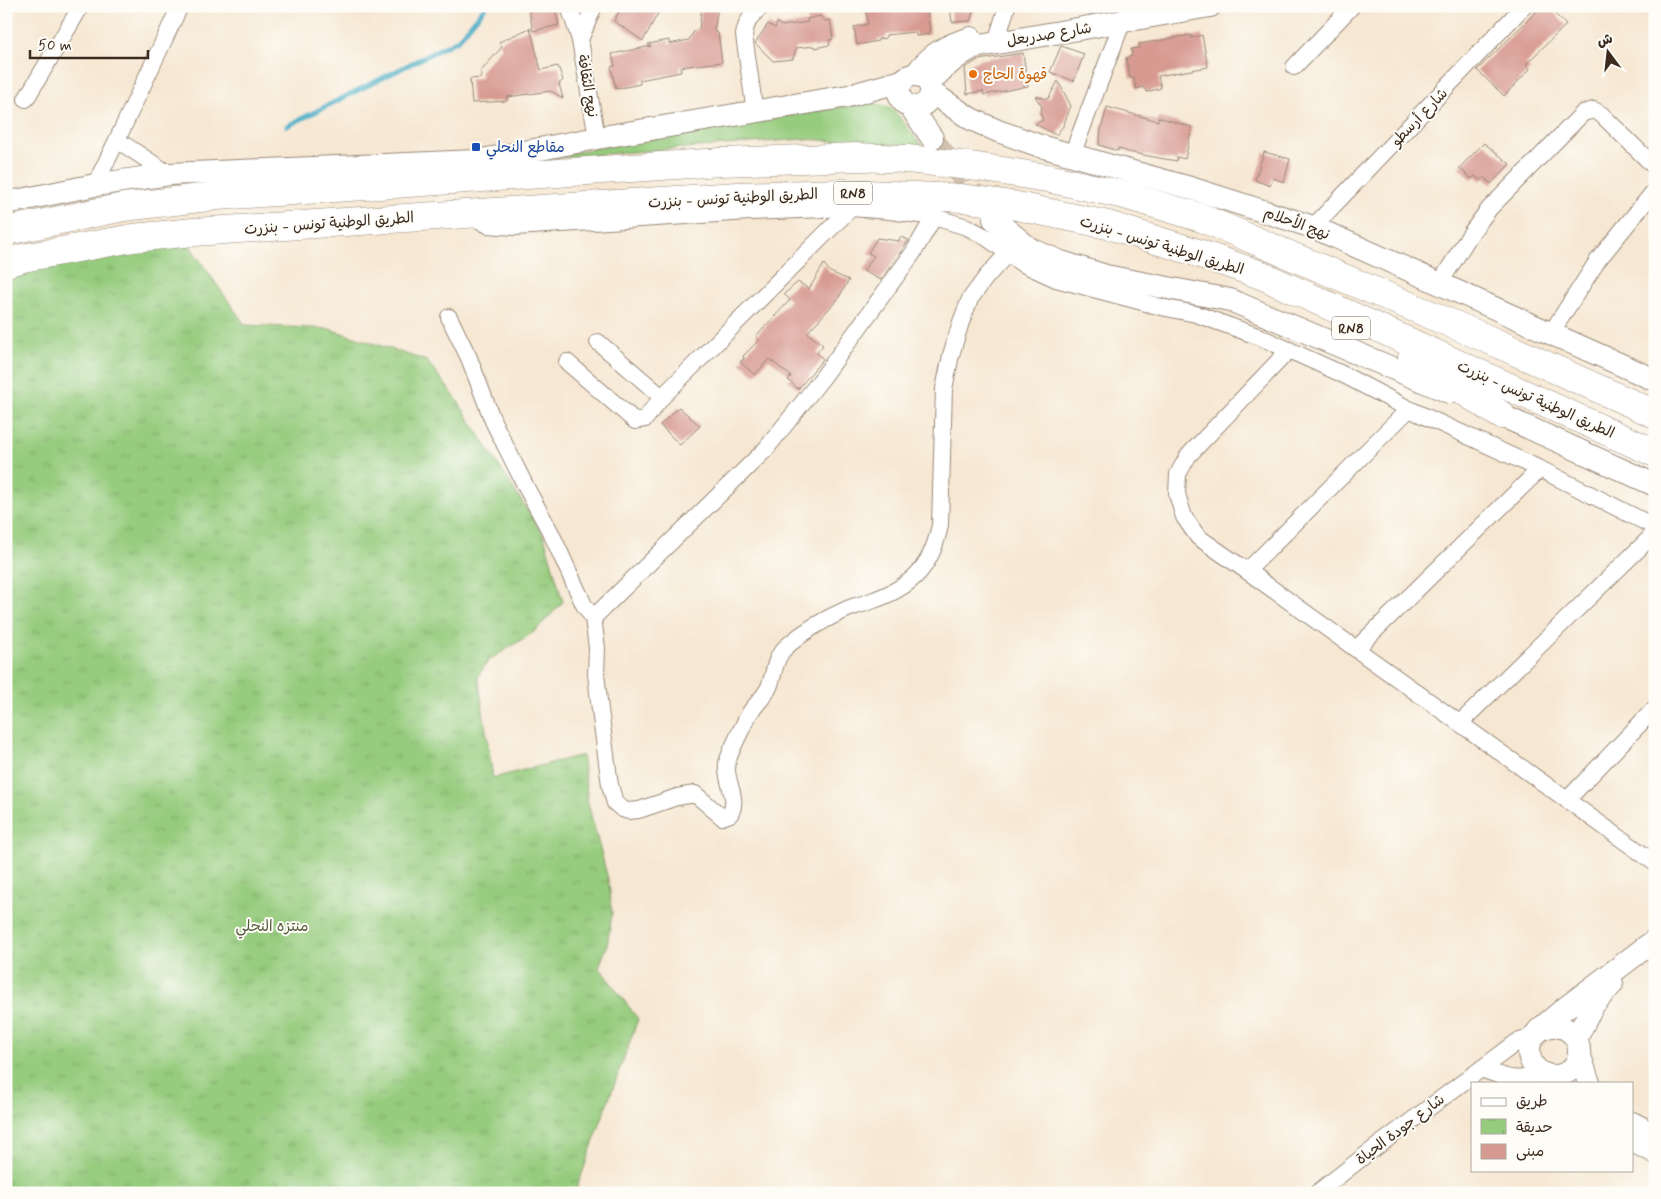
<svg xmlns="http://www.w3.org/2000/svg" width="1661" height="1199" font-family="Mynerve,'Playpen Sans Arabic',sans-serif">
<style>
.green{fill:#96cc7e;stroke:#687b4e}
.park{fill:url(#park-tufts);stroke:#687b4e}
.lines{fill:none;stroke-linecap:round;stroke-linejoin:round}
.stream{stroke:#43aac3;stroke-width:5}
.building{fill:#d79a91}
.secondary-tunnel{stroke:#d1c1ae;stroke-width:22;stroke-dasharray:22 11;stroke-linecap:butt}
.street-casing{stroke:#988878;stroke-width:18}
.secondary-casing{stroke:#988878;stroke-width:24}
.highway-casing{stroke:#988878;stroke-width:29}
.street{stroke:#fff;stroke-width:16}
.secondary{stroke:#fff;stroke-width:22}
.highway{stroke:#fff;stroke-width:28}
.food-dot{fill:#e8710a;stroke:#fdfcf7;stroke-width:2}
.transit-dot{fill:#1a4fb4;stroke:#fdfcf7;stroke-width:2}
.labels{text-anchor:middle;stroke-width:4;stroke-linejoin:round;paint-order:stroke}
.shield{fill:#fdfcf7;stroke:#75695f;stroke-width:1}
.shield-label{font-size:14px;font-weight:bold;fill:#3b2a1e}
.street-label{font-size:15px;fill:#3b2a1e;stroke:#fdfcf7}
.food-label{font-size:15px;fill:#c56008;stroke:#fdfcf7;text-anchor:start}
.transit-label{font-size:15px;fill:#164399;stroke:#fdfcf7;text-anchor:start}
.park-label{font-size:15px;fill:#565b3b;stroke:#fdfcf7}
</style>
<defs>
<pattern id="park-tufts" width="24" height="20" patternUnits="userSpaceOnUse" patternTransform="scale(1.25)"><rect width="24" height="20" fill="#96cc7e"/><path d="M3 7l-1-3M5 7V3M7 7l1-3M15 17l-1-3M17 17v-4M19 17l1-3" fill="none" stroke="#82af6c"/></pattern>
</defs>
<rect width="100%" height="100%" fill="#fdfcf7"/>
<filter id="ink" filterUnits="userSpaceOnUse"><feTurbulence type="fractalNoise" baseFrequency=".02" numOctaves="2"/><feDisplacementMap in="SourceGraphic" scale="10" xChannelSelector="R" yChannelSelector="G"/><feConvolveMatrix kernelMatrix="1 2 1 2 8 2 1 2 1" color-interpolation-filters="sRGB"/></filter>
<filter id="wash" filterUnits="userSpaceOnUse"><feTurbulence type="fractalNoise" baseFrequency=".0096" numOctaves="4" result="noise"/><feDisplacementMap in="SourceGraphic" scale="20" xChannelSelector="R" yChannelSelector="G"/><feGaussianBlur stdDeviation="1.12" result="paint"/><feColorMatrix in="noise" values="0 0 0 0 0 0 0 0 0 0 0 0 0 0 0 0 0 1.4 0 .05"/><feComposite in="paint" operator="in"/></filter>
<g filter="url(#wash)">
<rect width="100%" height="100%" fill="#f6e7d2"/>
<path class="green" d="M 871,102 L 892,108 L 923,147 L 804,139 L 527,160 Z"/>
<path class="park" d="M 185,239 L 245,325 L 330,329 L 427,361 L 455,397 L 544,536 L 563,602 L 534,632 L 489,660 L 478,676 L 493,778 L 582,755 L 588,803 L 609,883 L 612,914 L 607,946 L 599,967 L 638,1019 L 575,1193 L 6,1193 L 6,271 Z"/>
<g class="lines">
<path class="stream" d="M 287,126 L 458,40 L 486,6"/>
</g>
<g id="blocks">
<g class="building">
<path d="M 528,6 L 554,6 L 559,25 L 533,31 Z"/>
<path d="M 622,6 L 662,6 L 643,41 L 614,21 Z"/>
<path d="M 702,6 L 718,6 L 714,31 L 718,33 L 722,62 L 680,67 L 681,72 L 640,80 L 640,84 L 616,89 L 611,67 L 615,66 L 612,54 L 651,46 L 648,44 L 669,40 L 669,44 L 689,40 L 694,31 L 699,29 Z"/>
<path d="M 894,6 L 927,6 L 930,34 L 916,36 L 915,32 L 886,35 L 886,38 L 878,39 L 878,41 L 857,45 L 854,27 L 868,24 L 866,12 Z"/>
<path d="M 950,6 L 975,6 L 970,21 L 952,22 Z"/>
<path d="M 1542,6 L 1547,6 L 1566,25 L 1526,64 L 1530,69 L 1504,96 L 1477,70 Z"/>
<path d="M 820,16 L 825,21 L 830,20 L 833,39 L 829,40 L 830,45 L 815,48 L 814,46 L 796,48 L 793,59 L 773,61 L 755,43 L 768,24 L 775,28 L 777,23 L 782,26 L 808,22 L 807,19 Z"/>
<path d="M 530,28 L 541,70 L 558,66 L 563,80 L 559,84 L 563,98 L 551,91 L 507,97 L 507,101 L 472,103 L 470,79 L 481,78 L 481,71 L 502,47 L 499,42 Z"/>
<path d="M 1191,35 L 1191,38 L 1202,35 L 1208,67 L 1158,76 L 1161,88 L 1147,92 L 1143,87 L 1136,89 L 1134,78 L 1130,78 L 1126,58 L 1132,56 L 1131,49 L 1139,48 L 1139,44 Z"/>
<path d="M 1061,46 L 1084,54 L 1074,81 L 1050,72 Z"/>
<path d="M 1023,53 L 1028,86 L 984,95 L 983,91 L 967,94 L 965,68 L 978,60 Z"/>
<path d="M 1058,81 L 1071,106 L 1063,126 L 1056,135 L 1035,124 L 1043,120 L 1040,113 L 1042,107 L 1035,96 L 1048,99 Z"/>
<path d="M 1107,107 L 1158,121 L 1158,117 L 1192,127 L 1185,159 L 1177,157 L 1177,161 L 1159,158 L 1128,152 L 1118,148 L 1118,151 L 1099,145 L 1101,130 Z"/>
<path d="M 1484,143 L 1510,164 L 1491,184 L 1484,177 L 1481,181 L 1475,176 L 1472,179 L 1459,168 Z"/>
<path d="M 1264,152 L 1290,159 L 1284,182 L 1273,178 L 1270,186 L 1255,180 Z"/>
<path d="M 900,237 L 909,240 L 881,280 L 863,271 L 874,256 L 868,253 L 877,238 L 899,241 Z"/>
<path d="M 824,264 L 830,272 L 849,280 L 837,300 L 807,333 L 823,345 L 817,353 L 823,359 L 798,389 L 788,380 L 791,376 L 769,359 L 755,375 L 740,362 L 744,359 L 743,356 L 759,340 L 756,336 L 790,300 L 784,294 L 798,282 L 809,289 Z"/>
<path d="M 679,407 L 700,426 L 680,445 L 660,425 Z"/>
</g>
</g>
</g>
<g filter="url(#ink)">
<use href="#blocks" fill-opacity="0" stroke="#988878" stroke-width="1"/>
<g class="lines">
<path class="secondary-tunnel" d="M 932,138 L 986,209"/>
<g class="street-casing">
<g id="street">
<path d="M 569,6 L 580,40"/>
<path d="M 594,6 L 580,40 L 597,138"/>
<path d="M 996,43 L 1007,6"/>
<path d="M 1294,67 L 1352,6"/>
<path d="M 26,99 L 81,6"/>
<path d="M 755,112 L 744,35 C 746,22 751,15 762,6"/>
<path d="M 1072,155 L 1122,23 L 1131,6"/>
<path d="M 169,174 L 117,140 L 180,6"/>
<path d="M 95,185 L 117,140"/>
<path d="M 475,218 L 488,225 L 515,227 L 749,212 L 851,208 L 890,211 L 934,217 L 967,227 L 986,237 L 1021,263 L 1056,279 L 1161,307 L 1196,314 L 1260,337 L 1342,374 L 1409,409 L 1540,469 L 1655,527"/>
<path d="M 1313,227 L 1524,6"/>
<path d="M 1440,283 L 1471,233 L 1489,209 L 1583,113 L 1594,110 L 1601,114 L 1655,167"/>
<path d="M 449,317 L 469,358 L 493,421 L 527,489 L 551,533 L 584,605 L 593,618 L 597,648 L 596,674 L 600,710 L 610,785 L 615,803 L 622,809 L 628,811 L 639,810 L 677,797 L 695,794 L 722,817 L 730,814 C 740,798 724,780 727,763 C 729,754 746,719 751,711 C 757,703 765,696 769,687 C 775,673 774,657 787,646 C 803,632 825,619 845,610 C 854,606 864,604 874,600 C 913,586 932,566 940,525 L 944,389 L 951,355 L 961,322 L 970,299 L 987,276 L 1008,253"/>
<path d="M 1551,333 L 1598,260 L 1655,190"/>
<path d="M 598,342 L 662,397"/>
<path d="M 1289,350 L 1188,456 L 1178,474 L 1177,494 L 1184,517 L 1198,537 L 1247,571 L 1655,863"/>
<path d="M 567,362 L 635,421 L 645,419 L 662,397 L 851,208"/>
<path d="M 1247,571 L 1409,409"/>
<path d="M 593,618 L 765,450 L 823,377 L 913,253 L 934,217"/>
<path d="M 1356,649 L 1540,469"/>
<path d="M 1460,723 L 1655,533"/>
<path d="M 1567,800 L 1655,708"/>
<path d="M 1481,1069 C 1510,1079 1513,1082 1543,1074"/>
<path d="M 1317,1193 L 1363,1157 L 1517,1042 L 1534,1036"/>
</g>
</g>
<g class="secondary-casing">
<g id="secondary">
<path d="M 916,74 C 930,54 947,45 971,38"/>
<circle cx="915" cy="91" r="16"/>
<path d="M 929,83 C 942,69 956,56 974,47 L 1210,6"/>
<path d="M 931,92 L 971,119 L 998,131 L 1040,146 L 1187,187 L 1313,227 L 1655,380"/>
<path d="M 910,106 L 932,138"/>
<path d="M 6,203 L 95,185 L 169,174 L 477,161 L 597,138 L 848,96 L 902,81"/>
<path d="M 994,219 L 1030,249 L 1061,262 L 1106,276 L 1230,300 L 1449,392"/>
<path d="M 1485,408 L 1655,485"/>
<circle cx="1554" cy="1051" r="25"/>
<path d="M 1539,1030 L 1564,1009 L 1655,940"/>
<path d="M 1576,1039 L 1593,1005 L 1612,984"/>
<path d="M 1579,1053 L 1589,1083"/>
<path d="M 1632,1123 L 1655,1135"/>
<path d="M 1632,1141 L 1655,1152"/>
</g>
</g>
<g class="highway-casing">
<g id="highway">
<path d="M 6,231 L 124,207 L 217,196 L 721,162 L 856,157 L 908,159 L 978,167 L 1047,178 L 1125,195 L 1202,218 L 1483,337 L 1655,414"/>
<path d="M 6,263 L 23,258 L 133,238 L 194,232 L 737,196 L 843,193 L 962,198 L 1012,205 L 1108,225 L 1195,252 L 1261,275 L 1655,453"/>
<path d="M 1412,358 L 1501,415"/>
</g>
</g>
<use href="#street" class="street"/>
<use href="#secondary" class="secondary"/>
<use href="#highway" class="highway"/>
</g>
</g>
<circle class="food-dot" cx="973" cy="74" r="5"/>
<rect class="transit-dot" x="471" y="142" width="10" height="10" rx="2.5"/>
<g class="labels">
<g class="shield">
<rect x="834" y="181.5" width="38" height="23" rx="4"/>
<rect x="1332" y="316.5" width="38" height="23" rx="4"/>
</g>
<g class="shield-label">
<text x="853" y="198">RN8</text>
<text x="1351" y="333">RN8</text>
</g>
<g class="street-label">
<text transform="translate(1049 34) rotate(-9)" y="5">شارع صدربعل</text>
<text transform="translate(588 86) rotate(80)" y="5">نهج الثقافة</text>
<text transform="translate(1419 117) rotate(-46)" y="5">شارع أرسطو</text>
<text transform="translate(733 198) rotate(-3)" y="5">الطريق الوطنية تونس - بنزرت</text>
<text transform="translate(329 223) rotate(-4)" y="5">الطريق الوطنية تونس - بنزرت</text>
<text transform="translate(1297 223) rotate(20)" y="5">نهج الأحلام</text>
<text transform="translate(1162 245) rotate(17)" y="5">الطريق الوطنية تونس - بنزرت</text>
<text transform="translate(1536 399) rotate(24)" y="5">الطريق الوطنية تونس - بنزرت</text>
<text transform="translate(1400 1129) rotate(-37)" y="5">شارع جودة الحياة</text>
</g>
<g class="food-label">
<text x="983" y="79">قهوة الحاج</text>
</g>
<g class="transit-label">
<text x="486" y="152">مقاطع النحلي</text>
</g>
<g class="park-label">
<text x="272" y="931">منتزه النحلي</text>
</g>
</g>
<rect width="1661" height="1199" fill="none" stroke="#fdfcf7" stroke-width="25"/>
<rect x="1471" y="1082" width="162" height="90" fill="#fdfcf7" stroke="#afa8a0"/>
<rect x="1481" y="1098" width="25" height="8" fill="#ffffff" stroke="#afa8a0"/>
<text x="1516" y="1106" font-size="15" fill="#3b2a1e">طريق</text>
<rect x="1481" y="1119" width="25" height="15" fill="url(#park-tufts)" stroke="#afa8a0"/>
<text x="1516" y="1132" font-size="15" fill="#3b2a1e">حديقة</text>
<rect x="1481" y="1144" width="25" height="15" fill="#d79a91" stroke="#afa8a0"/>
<text x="1516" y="1156" font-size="15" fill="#3b2a1e">مبنى</text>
<g transform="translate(1608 52) rotate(345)" stroke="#fdfcf7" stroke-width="4" paint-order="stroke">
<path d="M0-4L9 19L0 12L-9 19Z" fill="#3b2a1e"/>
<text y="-8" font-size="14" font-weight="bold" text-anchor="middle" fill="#3b2a1e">ش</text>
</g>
<path d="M30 50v8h118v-8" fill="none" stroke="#3b2a1e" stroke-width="2.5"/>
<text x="38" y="50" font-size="15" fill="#3b2a1e" stroke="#fdfcf7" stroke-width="4" paint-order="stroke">50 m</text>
</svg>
